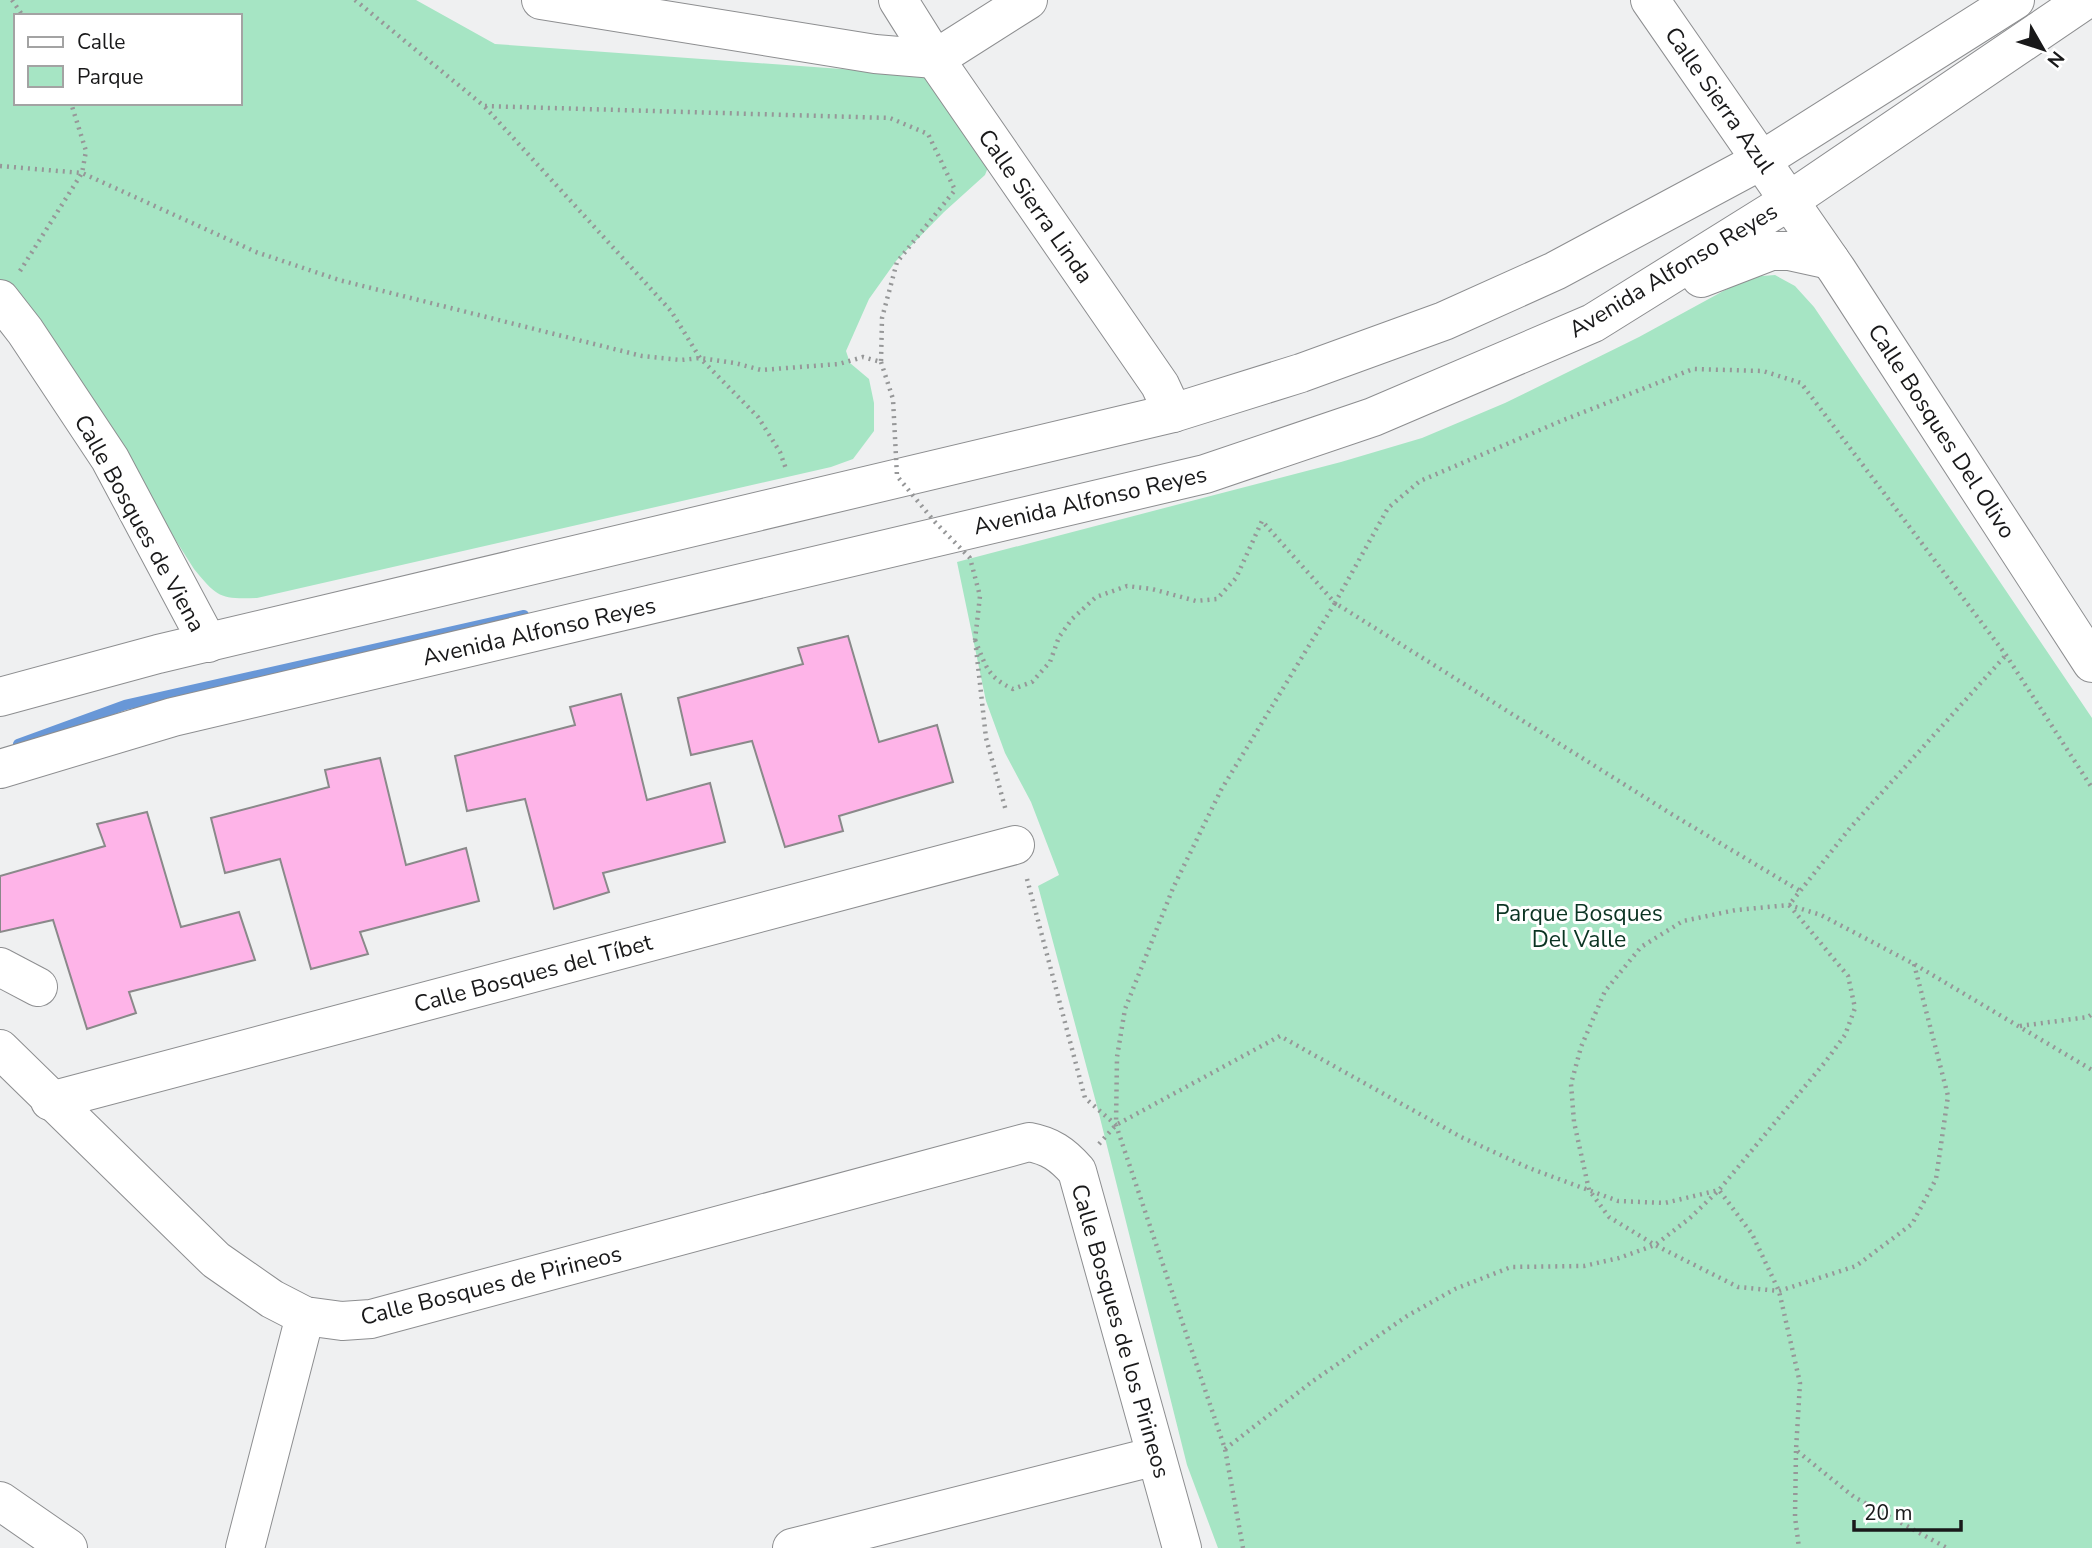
<svg xmlns="http://www.w3.org/2000/svg" width="2092" height="1548" font-family="'Nunito Sans',sans-serif">
<style>
.green{fill:#a6e5c4;fill-rule:evenodd}
.lines{fill:none;stroke-linecap:round;stroke-linejoin:round}
.stream{stroke:#6897d7;stroke-width:10}
.building{fill:#feb4e8;stroke:#8a898a;stroke-width:2}
.minor-casing{stroke:#8d8e90;stroke-width:40}
.major-casing{stroke:#8d8e90;stroke-width:40}
.path{stroke:#969798;stroke-width:4.5;stroke-dasharray:2 5;stroke-linecap:butt}
.minor{stroke:#fff;stroke-width:38}
.major{stroke:#fff;stroke-width:38}
.path-bridge{stroke:#969798;stroke-width:4.5;stroke-dasharray:2 5;stroke-linecap:butt}
.labels{text-anchor:middle;stroke-width:6;stroke-linejoin:round;paint-order:stroke}
.street-label{font-size:23px;fill:#19191a;stroke:#fff}
.park-label{font-size:23px;fill:#0b3423;stroke:#fff}
</style>
<rect width="100%" height="100%" fill="#eff0f1"/>
<g class="green">
<path d="M 0,0 L 416,0 L 495,44 L 939,76 L 997,144 L 985,175 L 944,212 L 896,261 L 869,299 L 846,351 L 850,363 L 869,379 L 874,403 L 874,431 L 853,459 L 831,467 L 257,598 C 220,599 218,598 194,569 L 35,319 L 0,280 ZM 16,16 L 240,16 L 240,103 L 16,103 Z"/>
<path d="M 1775,275 L 1795,286 L 1814,307 L 2092,718 L 2092,1548 L 1218,1548 L 1187,1465 L 1097,1106 L 1038,886 L 1059,875 L 1031,802 L 1005,753 L 986,701 L 957,562 L 1341,462 L 1422,438 L 1505,403 L 1639,337 L 1749,277 Z"/>
</g>
<g class="lines">
<path class="stream" d="M 18,744 L 125,705 L 524,615"/>
</g>
<g class="building">
<path d="M 848,636 L 879,742 L 937,725 L 953,782 L 839,816 L 843,831 L 785,847 L 752,741 L 691,755 L 678,698 L 803,664 L 798,648 Z"/>
<path d="M 621,694 L 647,800 L 710,783 L 725,842 L 603,873 L 609,892 L 554,909 L 525,799 L 467,811 L 455,756 L 575,725 L 570,707 Z"/>
<path d="M 380,758 L 406,865 L 466,848 L 479,901 L 360,932 L 368,954 L 311,969 L 280,859 L 225,873 L 211,818 L 329,787 L 325,770 Z"/>
<path d="M 147,812 L 181,927 L 239,912 L 255,960 L 129,992 L 136,1013 L 87,1029 L 53,920 L 0,932 L 0,876 L 105,846 L 97,824 Z"/>
</g>
<g class="lines">
<g class="minor-casing">
<g id="minor">
<path d="M 541,0 L 875,54 L 935,59 L 1028,0"/>
<path d="M 898,0 L 935,59 L 1160,385 L 1173,413"/>
<path d="M 1650,0 L 1837,270 L 2092,663"/>
<path d="M 0,299 L 25,331 L 110,459 L 208,643"/>
<path d="M 0,967 L 38,987"/>
<path d="M 0,1049 L 216,1260 L 272,1299 L 305,1316 L 342,1321 L 371,1319 L 1029,1142 C 1050,1146 1062,1154 1077,1171 L 1182,1548"/>
<path d="M 50,1101 L 1015,845"/>
<path d="M 0,1501 L 68,1548"/>
<path d="M 245,1548 L 305,1316"/>
<path d="M 792,1548 L 1156,1456"/>
</g>
</g>
<g class="major-casing">
<g id="major">
<path d="M 1701,278 L 1771,251 L 1789,251 L 1830,260"/>
<path d="M 0,697 L 158,654 L 1173,413 L 1301,373 L 1444,321 L 1555,271 L 1762,160 L 2015,0"/>
<path d="M 0,769 L 173,717 L 1205,474 L 1373,417 L 1593,323 L 1789,201 L 2085,0"/>
</g>
</g>
<g class="path">
<path d="M 12,0 L 23,16"/>
<path d="M 485,107 L 671,311 L 700,358 L 758,417 L 780,452 L 786,469"/>
<path d="M 0,166 L 82,173 L 256,252 L 339,280 L 642,356 L 681,360 L 700,358 L 735,363 L 761,370 L 839,364 L 863,357 L 881,362 L 882,318 L 897,262 L 955,190 L 928,134 L 890,118 L 484,106 L 355,0"/>
<path d="M 20,271 L 82,173 L 86,151 L 71,103"/>
<path d="M 975,640 C 986,666 987,677 1013,689 L 1032,682 L 1050,662 L 1059,637 L 1072,619 L 1096,597 L 1127,586 L 1152,589 L 1196,601 L 1217,599 L 1236,578 L 1262,521 L 1335,603 L 1388,508 L 1420,481 L 1561,421 L 1693,369 L 1763,371 L 1801,383 L 2006,655 L 2092,788"/>
<path d="M 976,648 L 986,738 L 1006,811"/>
<path d="M 1027,879 L 1085,1098 L 1116,1125"/>
<path d="M 1914,964 L 1948,1096 L 1936,1179 L 1912,1224 L 1856,1266 L 1779,1291 L 1738,1287 L 1655,1245 L 1609,1217 L 1589,1190 L 1574,1122 L 1571,1084 L 1581,1047 L 1605,991 L 1641,947 L 1683,921 L 1736,910 L 1789,905 L 1821,915 L 1914,964 L 2092,1070"/>
<path d="M 2020,1026 L 2088,1017 L 2092,1014"/>
<path d="M 1099,1144 L 1116,1125 L 1280,1036 L 1461,1137 L 1529,1168 L 1618,1201 L 1665,1203 L 1719,1190 L 1826,1061 L 1845,1035 L 1855,1008 L 1848,976 L 1789,905 L 1850,828 L 2006,655"/>
<path d="M 1225,1449 L 1313,1381 L 1407,1316 L 1455,1289 L 1511,1267 L 1584,1266 L 1619,1258 L 1655,1245 L 1690,1218 L 1719,1190 L 1752,1234 L 1779,1291 L 1800,1383 L 1796,1450 L 1854,1497 L 1947,1548"/>
<path d="M 1796,1451 L 1795,1517 L 1799,1548"/>
<path d="M 1243,1548 L 1225,1449 L 1116,1125 L 1117,1057 L 1125,1009 L 1173,888 L 1221,790 L 1335,603 L 1673,815 L 1800,891"/>
</g>
<use href="#minor" class="minor"/>
<use href="#major" class="major"/>
<path class="path-bridge" d="M 881,362 L 893,399 L 897,476 L 934,521 L 970,558 L 980,596 L 975,640"/>
</g>
<g class="labels">
<g class="street-label">
<text transform="translate(1720 100) rotate(55)" y="8">Calle Sierra Azul</text>
<text transform="translate(1036 206) rotate(55)" y="8">Calle Sierra Linda</text>
<text transform="translate(1673 270) rotate(-31)" y="8">Avenida Alfonso Reyes</text>
<text transform="translate(1942 431) rotate(57)" y="8">Calle Bosques Del Olivo</text>
<text transform="translate(1090 500) rotate(-13)" y="8">Avenida Alfonso Reyes</text>
<text transform="translate(140 523) rotate(61)" y="8">Calle Bosques de Viena</text>
<text transform="translate(539 631) rotate(-13)" y="8">Avenida Alfonso Reyes</text>
<text transform="translate(533 973) rotate(-15)" y="8">Calle Bosques del Tíbet</text>
<text transform="translate(491 1285) rotate(-14)" y="8">Calle Bosques de Pirineos</text>
<text transform="translate(1121 1331) rotate(74)" y="8">Calle Bosques de los Pirineos</text>
</g>
<g class="park-label">
<text x="1579" y="921">Parque Bosques<tspan x="1579" dy="26">Del Valle</tspan></text>
</g>
</g>
<rect x="14" y="14" width="228" height="91" fill="#ffffff" stroke="#a3a3a3" stroke-width="2"/>
<rect x="28" y="37" width="35" height="10" fill="#ffffff" stroke="#a3a3a3" stroke-width="2"/>
<text x="77" y="49" font-size="21" fill="#19191a">Calle</text>
<rect x="28" y="66" width="35" height="21" fill="#a6e5c4" stroke="#a3a3a3" stroke-width="2"/>
<text x="77" y="84" font-size="21" fill="#19191a">Parque</text>
<g transform="translate(2043 49) rotate(129)" stroke="#ffffff" stroke-width="5" paint-order="stroke">
<path d="M0-5L12 26L0 18L-12 26Z" fill="#19191a"/>
<text y="-10" font-size="19" font-weight="bold" text-anchor="middle" fill="#19191a">N</text>
</g>
<path d="M1854 1520v10h107v-10" fill="none" stroke="#19191a" stroke-width="3.5"/>
<text x="1864" y="1520" font-size="21" fill="#19191a" stroke="#ffffff" stroke-width="5" paint-order="stroke">20 m</text>
</svg>
